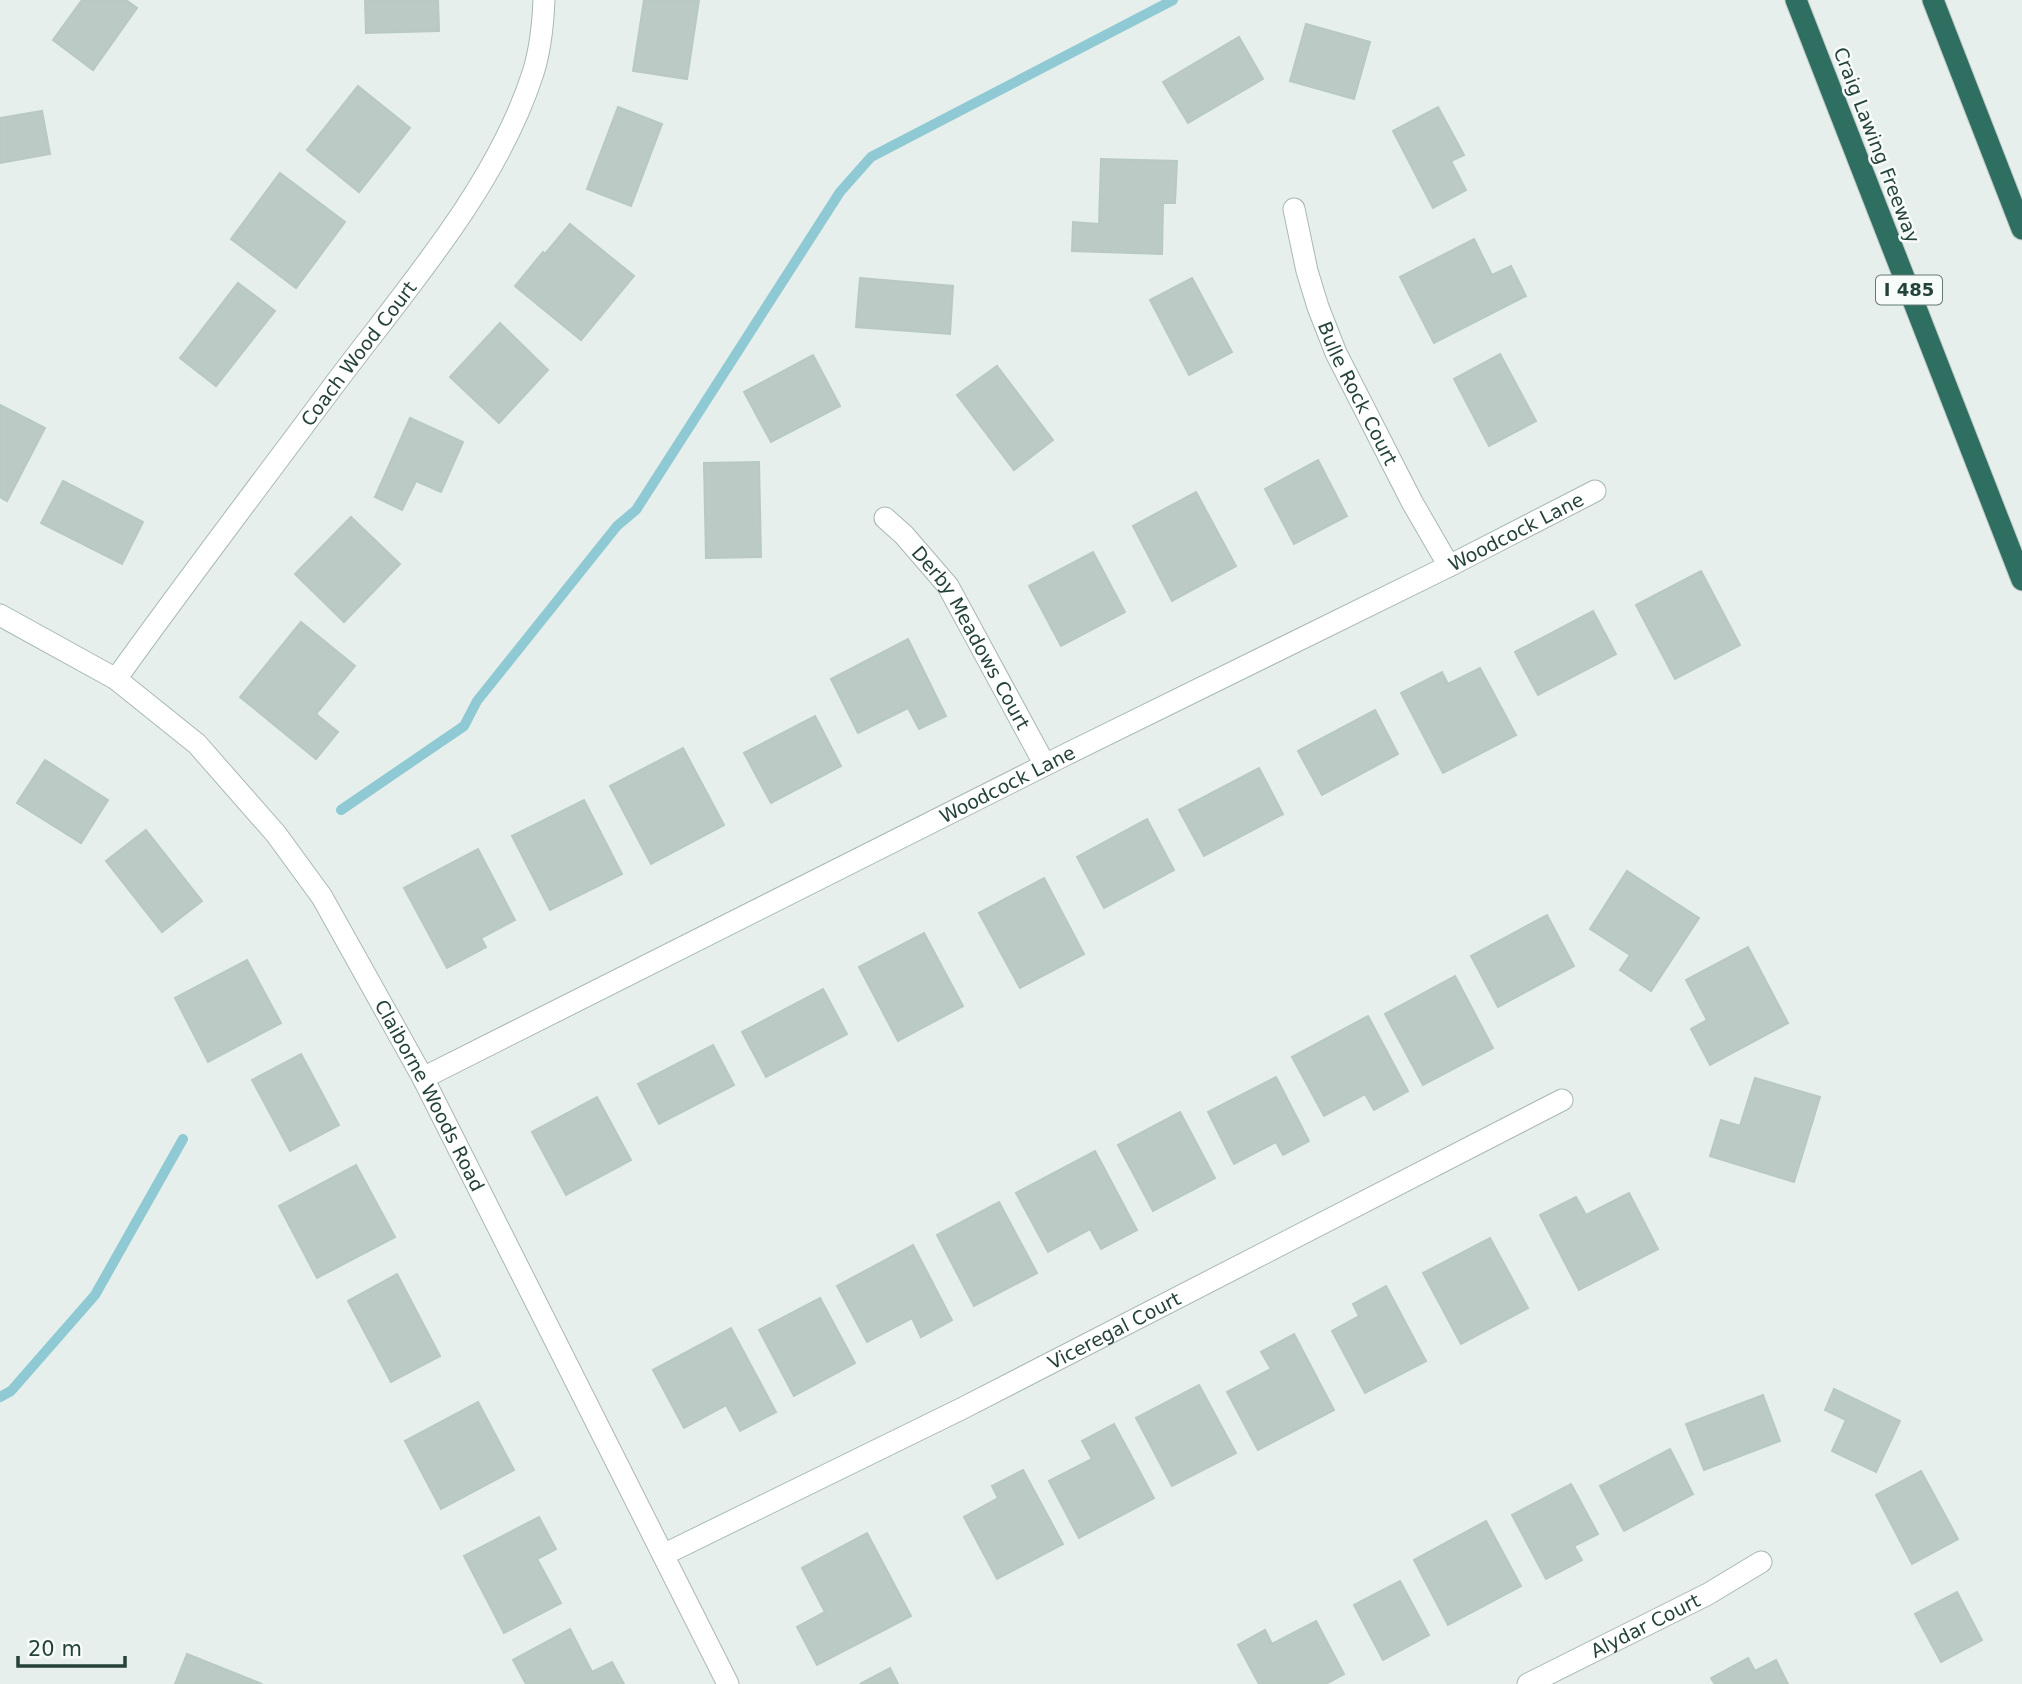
<svg xmlns="http://www.w3.org/2000/svg" width="2022" height="1684" font-family="'DejaVu Sans',sans-serif">
<style>
.lines{fill:none;stroke-linecap:round;stroke-linejoin:round}
.stream{stroke:#8ec9d4;stroke-width:10}
.building{fill:#bbcac4;stroke:#b8c9c2;stroke-width:2}
.minor-casing{stroke:#a8b8b2;stroke-width:23}
.motorway-casing{stroke:#c2cac8;stroke-width:23}
.minor{stroke:#fff;stroke-width:21}
.motorway{stroke:#2f6f62;stroke-width:21}
.labels{text-anchor:middle;stroke-width:5;stroke-linejoin:round;paint-order:stroke}
.shield{fill:#f7fbf9;stroke:#637a73;stroke-width:2}
.shield-label{font-size:18px;font-weight:bold;fill:#24423a}
.street-label{font-size:19px;fill:#24423a;stroke:#f7fbf9}
</style>
<rect width="100%" height="100%" fill="#e6efeb"/>
<g class="lines">
<g class="stream">
<path d="M 341,810 L 464,726 L 477,701 L 617,526 L 636,510 L 840,192 L 871,157 L 1173,0"/>
<path d="M 0,1397 L 11,1391 L 95,1295 L 183,1139"/>
</g>
</g>
<g class="building">
<path d="M 82,0 L 126,0 L 137,8 L 93,70 L 53,40 Z"/>
<path d="M 365,0 L 438,0 L 439,31 L 366,33 Z"/>
<path d="M 644,0 L 699,0 L 687,79 L 633,71 Z"/>
<path d="M 1306,24 L 1370,42 L 1354,99 L 1290,81 Z"/>
<path d="M 1239,37 L 1263,79 L 1188,123 L 1163,82 Z"/>
<path d="M 358,86 L 410,128 L 359,192 L 307,150 Z"/>
<path d="M 618,107 L 662,124 L 631,206 L 587,189 Z"/>
<path d="M 1438,107 L 1464,155 L 1451,161 L 1466,190 L 1433,208 L 1393,131 Z"/>
<path d="M 42,111 L 50,154 L 0,163 L 0,118 Z"/>
<path d="M 1101,159 L 1177,161 L 1175,203 L 1163,203 L 1162,254 L 1072,251 L 1073,222 L 1099,224 Z"/>
<path d="M 280,173 L 345,222 L 296,288 L 231,239 Z"/>
<path d="M 570,224 L 634,276 L 581,340 L 515,286 L 543,252 L 545,254 Z"/>
<path d="M 1474,239 L 1492,275 L 1511,266 L 1526,296 L 1434,343 L 1400,277 Z"/>
<path d="M 860,278 L 953,286 L 950,334 L 856,327 Z"/>
<path d="M 1192,278 L 1232,352 L 1189,375 L 1150,300 Z"/>
<path d="M 238,283 L 275,311 L 216,386 L 180,358 Z"/>
<path d="M 500,323 L 548,370 L 499,423 L 450,377 Z"/>
<path d="M 1500,354 L 1536,421 L 1489,446 L 1454,379 Z"/>
<path d="M 813,355 L 840,406 L 771,442 L 744,392 Z"/>
<path d="M 997,366 L 1053,440 L 1014,470 L 957,395 Z"/>
<path d="M 0,405 L 45,428 L 7,501 L 0,497 Z"/>
<path d="M 410,418 L 463,442 L 441,492 L 416,481 L 402,510 L 375,497 Z"/>
<path d="M 1318,460 L 1347,516 L 1294,544 L 1265,489 Z"/>
<path d="M 759,462 L 761,557 L 706,558 L 704,463 Z"/>
<path d="M 63,481 L 143,522 L 122,564 L 41,523 Z"/>
<path d="M 1196,492 L 1236,566 L 1172,601 L 1133,526 Z"/>
<path d="M 351,517 L 400,564 L 344,622 L 295,574 Z"/>
<path d="M 1093,552 L 1125,612 L 1061,646 L 1029,586 Z"/>
<path d="M 1701,571 L 1740,645 L 1675,679 L 1636,605 Z"/>
<path d="M 1593,611 L 1616,654 L 1538,695 L 1515,652 Z"/>
<path d="M 301,622 L 355,666 L 316,714 L 338,732 L 316,759 L 240,697 Z"/>
<path d="M 908,639 L 946,716 L 919,729 L 908,708 L 858,733 L 831,679 Z"/>
<path d="M 1480,668 L 1516,735 L 1443,773 L 1401,693 L 1442,672 L 1448,684 Z"/>
<path d="M 1375,710 L 1398,754 L 1322,795 L 1298,751 Z"/>
<path d="M 815,716 L 841,766 L 771,803 L 744,753 Z"/>
<path d="M 683,748 L 724,825 L 651,864 L 610,786 Z"/>
<path d="M 45,760 L 108,800 L 81,843 L 17,803 Z"/>
<path d="M 1259,768 L 1283,814 L 1204,856 L 1179,810 Z"/>
<path d="M 584,800 L 622,874 L 550,910 L 512,836 Z"/>
<path d="M 1147,819 L 1174,870 L 1104,908 L 1077,857 Z"/>
<path d="M 146,830 L 202,901 L 162,932 L 106,861 Z"/>
<path d="M 478,849 L 515,920 L 481,938 L 486,947 L 447,968 L 404,888 Z"/>
<path d="M 1627,871 L 1699,918 L 1651,991 L 1620,970 L 1630,955 L 1590,929 Z"/>
<path d="M 1044,878 L 1084,954 L 1020,988 L 979,913 Z"/>
<path d="M 1547,915 L 1574,966 L 1498,1007 L 1471,956 Z"/>
<path d="M 924,933 L 963,1006 L 898,1041 L 859,967 Z"/>
<path d="M 1748,947 L 1788,1023 L 1710,1065 L 1691,1029 L 1707,1020 L 1686,980 Z"/>
<path d="M 247,960 L 281,1023 L 208,1062 L 175,998 Z"/>
<path d="M 1455,976 L 1493,1048 L 1423,1085 L 1385,1014 Z"/>
<path d="M 823,989 L 847,1034 L 766,1077 L 742,1032 Z"/>
<path d="M 1368,1016 L 1408,1091 L 1374,1110 L 1365,1094 L 1324,1116 L 1292,1057 Z"/>
<path d="M 713,1045 L 734,1085 L 659,1124 L 638,1084 Z"/>
<path d="M 301,1054 L 339,1125 L 290,1151 L 252,1080 Z"/>
<path d="M 1276,1077 L 1309,1141 L 1283,1155 L 1276,1142 L 1234,1164 L 1208,1112 Z"/>
<path d="M 1755,1078 L 1820,1097 L 1794,1182 L 1710,1156 L 1721,1120 L 1740,1126 Z"/>
<path d="M 597,1097 L 631,1160 L 566,1195 L 532,1132 Z"/>
<path d="M 1180,1112 L 1215,1178 L 1153,1211 L 1118,1145 Z"/>
<path d="M 1095,1151 L 1137,1230 L 1101,1249 L 1090,1229 L 1048,1252 L 1016,1193 Z"/>
<path d="M 356,1165 L 395,1237 L 317,1278 L 279,1206 Z"/>
<path d="M 1629,1193 L 1658,1249 L 1579,1290 L 1540,1215 L 1576,1197 L 1586,1215 Z"/>
<path d="M 999,1202 L 1037,1273 L 974,1306 L 937,1235 Z"/>
<path d="M 1490,1238 L 1528,1308 L 1461,1344 L 1423,1273 Z"/>
<path d="M 913,1245 L 952,1320 L 921,1337 L 912,1318 L 867,1342 L 837,1286 Z"/>
<path d="M 397,1274 L 440,1356 L 391,1382 L 348,1301 Z"/>
<path d="M 1386,1286 L 1426,1361 L 1365,1393 L 1332,1331 L 1359,1316 L 1353,1304 Z"/>
<path d="M 820,1298 L 855,1363 L 794,1396 L 759,1330 Z"/>
<path d="M 731,1328 L 776,1412 L 740,1431 L 726,1405 L 684,1428 L 653,1370 Z"/>
<path d="M 1294,1334 L 1334,1410 L 1258,1450 L 1227,1392 L 1271,1369 L 1261,1352 Z"/>
<path d="M 1199,1385 L 1236,1453 L 1172,1486 L 1136,1418 Z"/>
<path d="M 1834,1389 L 1900,1421 L 1876,1472 L 1832,1451 L 1846,1420 L 1825,1410 Z"/>
<path d="M 1763,1395 L 1780,1441 L 1704,1470 L 1686,1424 Z"/>
<path d="M 478,1402 L 514,1470 L 441,1509 L 405,1441 Z"/>
<path d="M 1114,1424 L 1154,1498 L 1079,1538 L 1049,1481 L 1092,1459 L 1082,1441 Z"/>
<path d="M 1670,1449 L 1693,1494 L 1624,1531 L 1600,1486 Z"/>
<path d="M 1023,1470 L 1063,1544 L 997,1579 L 964,1517 L 998,1498 L 992,1486 Z"/>
<path d="M 1921,1471 L 1958,1539 L 1912,1564 L 1876,1495 Z"/>
<path d="M 1571,1484 L 1598,1534 L 1574,1546 L 1582,1560 L 1546,1579 L 1512,1515 Z"/>
<path d="M 539,1517 L 556,1549 L 537,1559 L 561,1603 L 504,1633 L 464,1556 Z"/>
<path d="M 1486,1521 L 1521,1586 L 1448,1625 L 1414,1560 Z"/>
<path d="M 867,1533 L 911,1616 L 817,1665 L 797,1627 L 825,1612 L 802,1568 Z"/>
<path d="M 1400,1581 L 1429,1635 L 1383,1660 L 1354,1605 Z"/>
<path d="M 1957,1592 L 1982,1640 L 1941,1662 L 1915,1614 Z"/>
<path d="M 1316,1621 L 1344,1674 L 1326,1684 L 1259,1684 L 1238,1645 L 1265,1630 L 1272,1644 Z"/>
<path d="M 570,1629 L 592,1672 L 612,1662 L 624,1684 L 526,1684 L 513,1660 Z"/>
<path d="M 187,1654 L 262,1684 L 175,1684 Z"/>
<path d="M 1748,1658 L 1755,1671 L 1776,1660 L 1788,1684 L 1715,1684 L 1711,1678 Z"/>
<path d="M 890,1668 L 898,1684 L 860,1684 Z"/>
</g>
<g class="lines">
<g class="minor-casing">
<g id="minor">
<path id="s1" d="M 1294,209 L 1307,271 L 1318,307 L 1336,353 L 1412,502 L 1449,566"/>
<path id="s2" d="M 885,518 L 904,535 L 948,586 L 1045,765"/>
<path id="s3" d="M 0,615 L 116,679 L 197,744 L 276,834 L 322,897 L 423,1078 L 728,1684"/>
<path id="s4" d="M 116,679 C 187,580 261,483 334,385 C 405,290 496,188 533,73 C 540,51 543,24 544,0"/>
<path id="s5" d="M 423,1078 L 1065,755 L 1449,566 L 1595,491"/>
<path id="s6" d="M 663,1555 L 963,1408 L 1562,1100"/>
<path id="s7" d="M 1528,1684 L 1708,1594 L 1761,1562"/>
</g>
</g>
<g class="motorway-casing">
<g id="motorway">
<path d="M 1796,0 L 2022,580"/>
<path d="M 1933,0 L 2022,229"/>
</g>
</g>
<use href="#minor" class="minor"/>
<use href="#motorway" class="motorway"/>
</g>
<g class="labels">
<rect class="shield" x="1876" y="275.5" width="66" height="29" rx="5"/>
<g class="shield-label">
<text x="1909" y="296">I 485</text>
</g>
<g class="street-label">
<text transform="translate(1877 145) rotate(69)" y="7">Craig Lawing Freeway</text>
<text dy="7" stroke="none"><textPath href="#s4" startOffset="406">Coach Wood Court</textPath></text>
<text dy="7" stroke="none"><textPath href="#s1" startOffset="196">Bulle Rock Court</textPath></text>
<text dy="7" stroke="none"><textPath href="#s5" startOffset="1222">Woodcock Lane</textPath></text>
<text dy="7" stroke="none"><textPath href="#s2" startOffset="149">Derby Meadows Court</textPath></text>
<text dy="7" stroke="none"><textPath href="#s5" startOffset="654">Woodcock Lane</textPath></text>
<text dy="7" stroke="none"><textPath href="#s3" startOffset="660">Claiborne Woods Road</textPath></text>
<text dy="7" stroke="none"><textPath href="#s6" startOffset="504">Viceregal Court</textPath></text>
<text dy="7" stroke="none"><textPath href="#s7" startOffset="131">Alydar Court</textPath></text>
</g>
</g>
<path d="M18 1656v10h107v-10" fill="none" stroke="#24423a" stroke-width="3.5"/>
<text x="28" y="1656" font-size="21" fill="#24423a" stroke="#f7fbf9" stroke-width="5" paint-order="stroke">20 m</text>
</svg>
